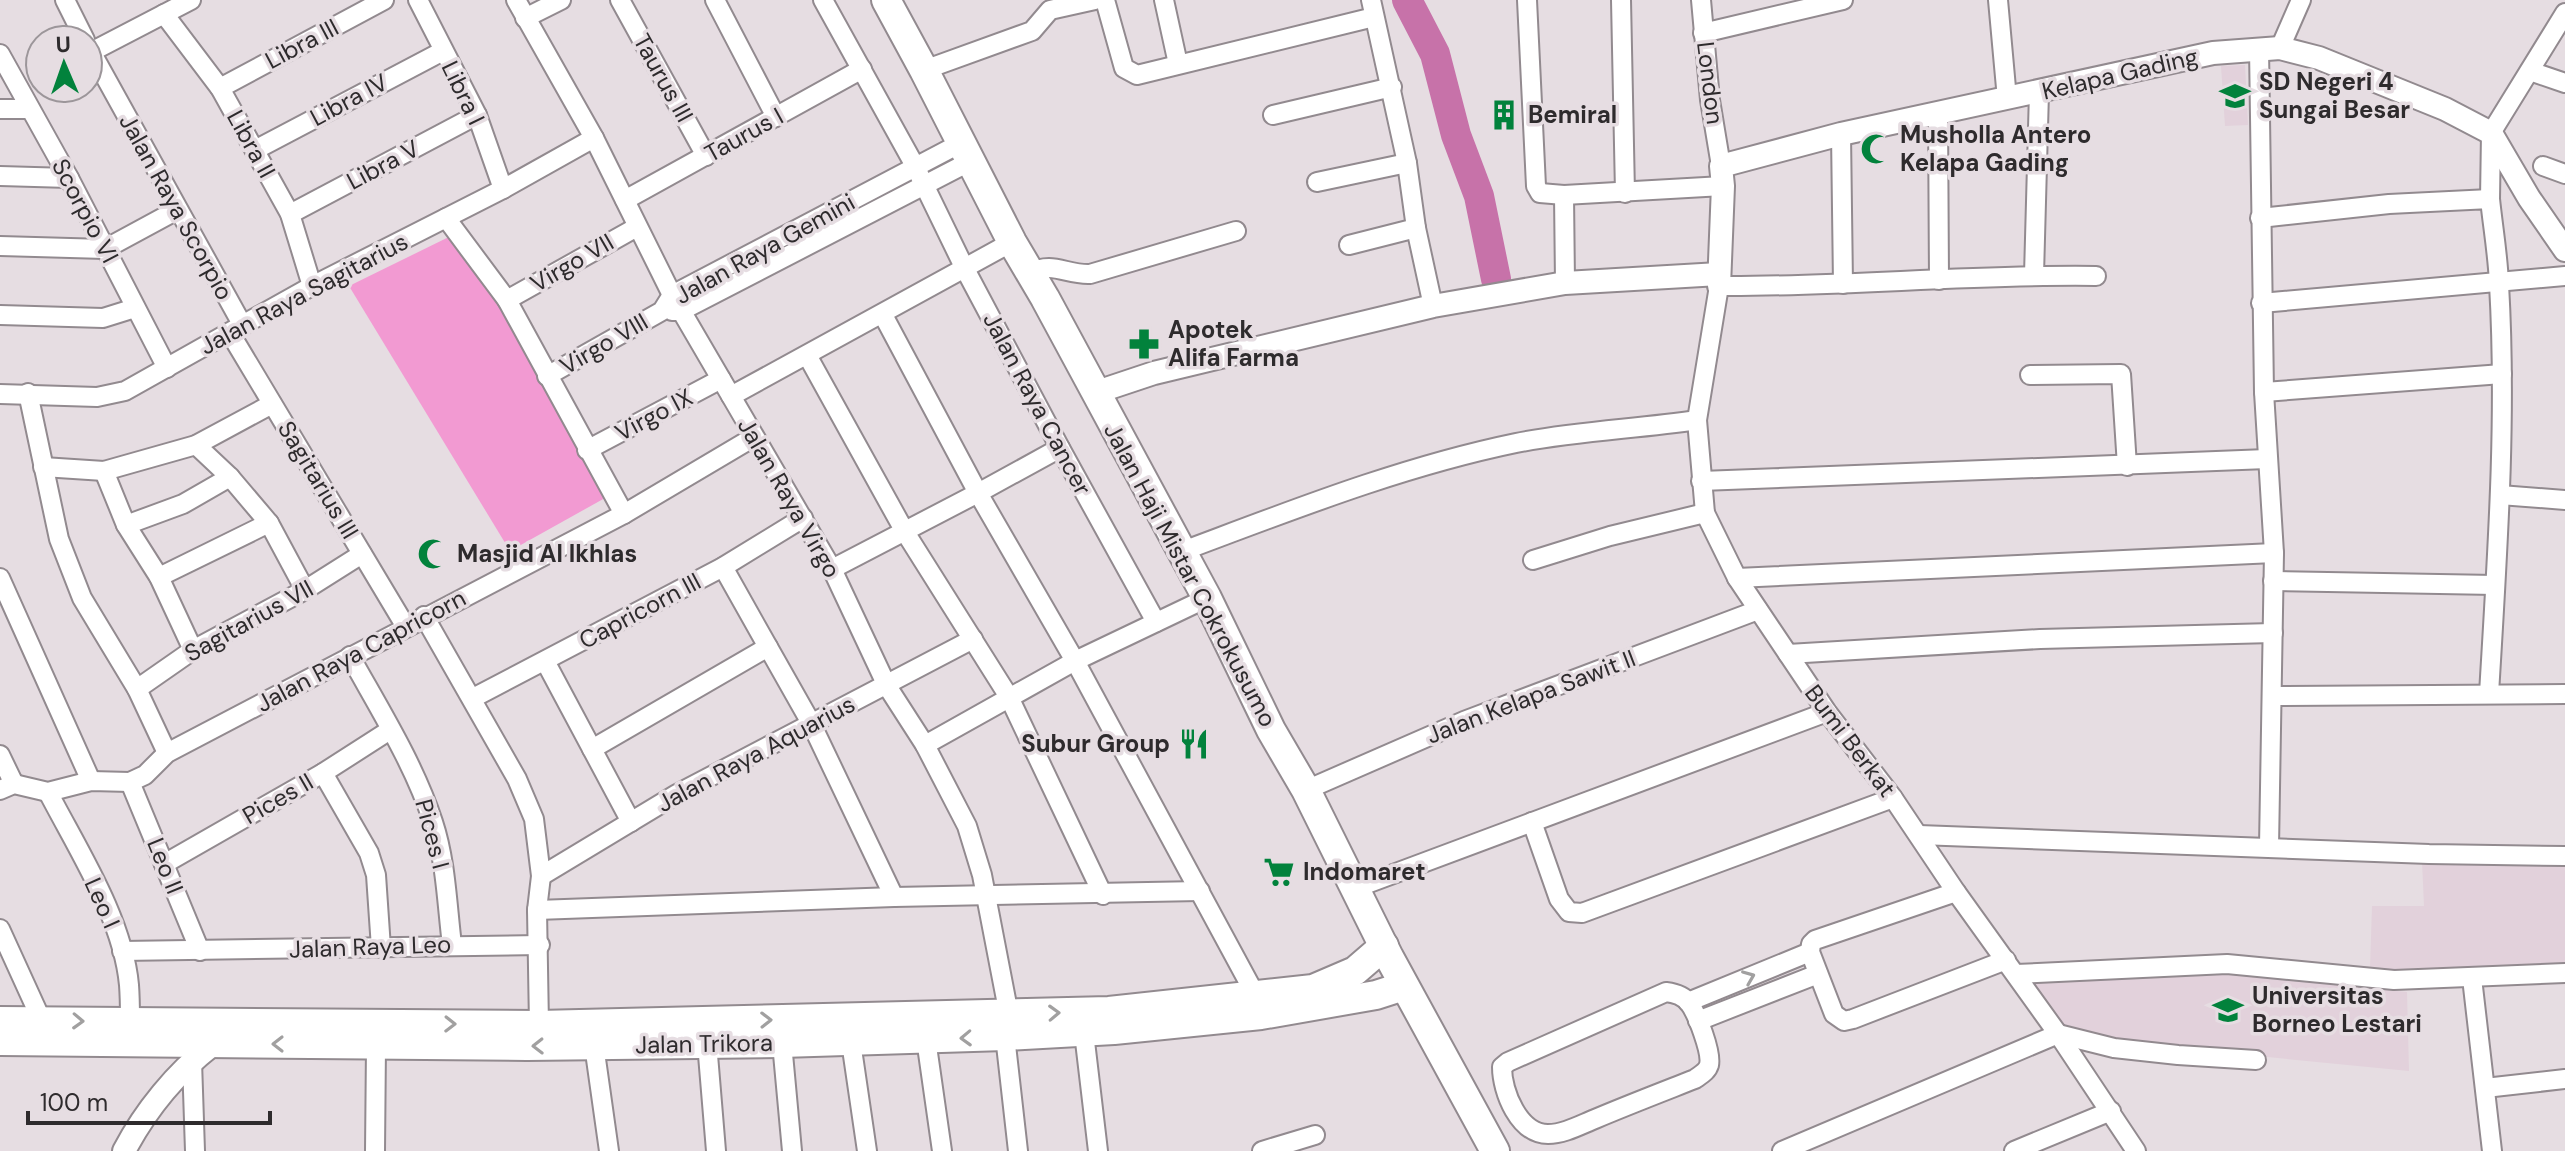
<svg xmlns="http://www.w3.org/2000/svg" width="2565" height="1151" font-family="'DM Sans',sans-serif">
<style>
.built{fill:#e2d1db}
.green{fill:#f29ad2}
.lines{fill:none;stroke-linecap:round;stroke-linejoin:round}
.river{stroke:#c772a9;stroke-width:30}
.minor-casing{stroke:#928a8f;stroke-width:22}
.tertiary-casing{stroke:#928a8f;stroke-width:26}
.primary-casing{stroke:#928a8f;stroke-width:32}
.minor{stroke:#fff;stroke-width:18}
.tertiary{stroke:#fff;stroke-width:22}
.primary{stroke:#fff;stroke-width:28}
.oneway{stroke:#a1a0a0}
.labels{text-anchor:middle;stroke-width:7;stroke-linejoin:round;paint-order:stroke}
.street-label{font-size:24px;fill:#2e2b2d;stroke:#e6dde2}
.poi-label{font-size:24px;font-weight:bold;fill:#2e2b2d;stroke:#e6dde2;text-anchor:start}
</style>
<rect width="100%" height="100%" fill="#e6dde2"/>
<g class="built">
<path d="M 2245,65 L 2248,125 L 2225,126 L 2221,66 Z"/>
<path d="M 2422,861 L 2565,862 L 2565,963 L 2404,973 L 2370,968 L 2372,906 L 2424,906 Z"/>
<path d="M 2227,974 L 2407,992 L 2409,1071 L 2114,1042 L 2062,1029 L 2028,980 Z"/>
</g>
<path class="green" d="M 459,232 L 605,498 L 510,551 L 349,286 Z"/>
<g class="lines">
<path class="river" d="M 1407,0 L 1435,54 L 1456,135 L 1479,196 L 1496,279"/>
<g class="minor-casing">
<g id="minor">
<path d="M 65,0 L 85,40"/>
<path d="M 418,0 L 477,115 L 503,189"/>
<path d="M 516,0 L 594,138 L 672,295 L 832,569 L 887,686 L 925,745 L 967,826 L 982,875 L 1009,1015"/>
<path d="M 620,0 L 706,156"/>
<path d="M 715,0 L 776,117"/>
<path d="M 823,0 L 915,166 L 965,269 L 1060,448 L 1156,622"/>
<path d="M 1105,0 L 1124,68 L 1137,75 L 1374,17"/>
<path d="M 1164,0 L 1178,64"/>
<path d="M 1371,0 L 1407,163 L 1416,228 L 1433,306"/>
<path d="M 1527,0 L 1536,186 L 1540,193 L 1564,195 L 1723,186"/>
<path d="M 1621,0 L 1625,193"/>
<path d="M 1701,0 L 1710,100 L 1721,166"/>
<path d="M 1998,0 L 2007,99"/>
<path d="M 164,14 L 220,88 L 290,214 L 312,286"/>
<path d="M 525,18 L 561,0"/>
<path d="M 1703,33 L 1843,0"/>
<path d="M 88,46 L 243,326"/>
<path d="M 2259,48 L 2264,392 L 2274,553 L 2269,847"/>
<path d="M 2280,48 L 2301,0"/>
<path d="M 91,52 L 191,0"/>
<path d="M 0,54 L 69,178 L 167,368"/>
<path d="M 924,70 L 1032,31 L 1050,10 L 1095,0"/>
<path d="M 2530,71 L 2565,83"/>
<path d="M 220,88 L 384,0"/>
<path d="M 0,109 L 30,109"/>
<path d="M 1938,112 L 1939,280"/>
<path d="M 1273,115 L 1392,87"/>
<path d="M 1841,134 L 1843,284"/>
<path d="M 255,150 L 443,51"/>
<path d="M 2543,166 L 2565,174"/>
<path d="M 0,176 L 69,178"/>
<path d="M 1317,182 L 1407,163"/>
<path d="M 1564,195 L 1565,283"/>
<path d="M 2490,199 L 2491,133 L 2565,13"/>
<path d="M 625,200 L 862,69"/>
<path d="M 290,214 L 477,115"/>
<path d="M 446,218 L 507,300 L 624,514"/>
<path d="M 2260,218 L 2389,204 L 2490,199 C 2493,228 2498,256 2499,284 C 2507,421 2497,558 2489,694"/>
<path d="M 1349,245 L 1416,228"/>
<path d="M 0,246 L 105,249 L 177,210"/>
<path d="M 1030,273 C 1053,261 1066,275 1090,274 L 1236,231"/>
<path d="M 2034,275 L 2039,92"/>
<path d="M 2096,276 C 1970,274 1845,287 1719,286 L 1697,420 L 1705,513 L 1737,578 L 1788,654 L 1827,712 L 1893,798 L 1956,892 L 2058,1034 L 2136,1151"/>
<path d="M 507,300 L 637,227"/>
<path d="M 2261,303 L 2565,276"/>
<path d="M 672,311 L 681,311 L 969,162"/>
<path d="M 0,315 L 103,318 L 135,308"/>
<path d="M 883,315 L 978,493 L 1075,661 L 1256,996"/>
<path d="M 230,333 L 406,627"/>
<path d="M 807,355 L 905,532 L 1009,697 L 1103,895"/>
<path d="M 2030,375 L 2121,374 L 2127,466"/>
<path d="M 547,376 L 662,311 L 672,295 L 961,143"/>
<path d="M 2264,392 L 2502,374"/>
<path d="M 28,393 L 59,539 L 82,598 L 137,689 L 167,753"/>
<path d="M 0,394 L 97,397 L 125,391 L 312,286 L 503,189 L 594,138"/>
<path d="M 731,396 L 1012,242"/>
<path d="M 196,445 L 230,477 L 269,523 L 305,590"/>
<path d="M 587,450 L 721,379"/>
<path d="M 43,467 L 104,471 L 196,445 L 272,404"/>
<path d="M 104,471 L 126,525 L 159,577 L 193,650"/>
<path d="M 1701,481 L 2267,459"/>
<path d="M 2500,495 L 2565,500"/>
<path d="M 126,525 L 183,504 L 230,477"/>
<path d="M 1180,552 C 1290,511 1400,467 1516,443 C 1576,431 1637,429 1697,420"/>
<path d="M 1533,560 L 1610,536 L 1705,513"/>
<path d="M 832,569 L 978,493 L 1060,448"/>
<path d="M 159,577 L 269,523"/>
<path d="M 0,578 L 91,781"/>
<path d="M 1737,578 L 2274,553"/>
<path d="M 2273,581 L 2495,585"/>
<path d="M 424,616 L 517,779 L 534,819 L 541,876 L 537,910 L 539,1025"/>
<path d="M 768,647 L 811,723 L 894,897"/>
<path d="M 1788,654 L 2040,639 L 2273,633"/>
<path d="M 350,656 C 380,710 414,764 433,822 C 446,861 447,905 452,945"/>
<path d="M 545,661 L 631,822"/>
<path d="M 137,689 L 193,650 L 305,590 L 362,554"/>
<path d="M 2272,696 L 2565,694"/>
<path d="M 473,698 L 723,567 L 803,518"/>
<path d="M 925,745 L 1075,661 L 1207,598"/>
<path d="M 592,749 L 768,647 L 723,567"/>
<path d="M 0,755 L 14,784"/>
<path d="M 323,773 L 369,853 L 376,875 L 381,948"/>
<path d="M 130,782 L 200,951"/>
<path d="M 0,790 L 14,784 L 48,792 L 91,781 L 130,782 L 145,775 L 167,753 L 624,514 L 754,437"/>
<path d="M 1306,790 L 1464,721 L 1758,610"/>
<path d="M 48,792 C 78,850 123,919 129,985 C 130,998 130,1010 130,1022"/>
<path d="M 1532,822 L 1559,899 L 1569,912 L 1582,913 L 1893,798"/>
<path d="M 1919,835 L 2429,854 L 2565,856"/>
<path d="M 164,864 L 323,773 L 390,730"/>
<path d="M 541,876 L 677,794 L 973,639"/>
<path d="M 1353,889 L 1827,712"/>
<path d="M 1956,892 L 1815,940 L 1811,944 L 1810,952 L 1834,1014 L 1844,1021 L 1853,1019 L 2006,960"/>
<path d="M 537,910 L 894,897 L 1200,891"/>
<path d="M 0,929 L 41,1019"/>
<path d="M 122,951 L 540,945"/>
<path d="M 2016,974 L 2227,964 L 2394,980 L 2565,973"/>
<path d="M 2472,978 L 2492,1151"/>
<path d="M 1666,992 C 1674,993 1684,996 1689,1003 C 1697,1013 1712,1053 1709,1065 C 1707,1072 1700,1075 1695,1079 C 1662,1092 1628,1105 1595,1119 C 1580,1125 1564,1134 1548,1134 C 1519,1134 1502,1092 1502,1067 L 1508,1062 Z"/>
<path d="M 1688,1002 L 1810,952"/>
<path d="M 1698,1021 L 1818,974"/>
<path d="M 1084,1033 L 1098,1151"/>
<path d="M 1005,1036 L 1018,1151"/>
<path d="M 926,1039 L 942,1151"/>
<path d="M 851,1042 L 867,1151"/>
<path d="M 707,1043 L 716,1151"/>
<path d="M 782,1043 L 792,1151"/>
<path d="M 594,1045 L 609,1151"/>
<path d="M 192,1061 L 195,1151"/>
<path d="M 2485,1088 L 2565,1079"/>
<path d="M 375,1151 L 376,1046"/>
<path d="M 1262,1151 L 1315,1135"/>
<path d="M 1782,1151 L 2058,1034 L 2114,1048 L 2178,1055 L 2256,1060"/>
<path d="M 2014,1151 L 2111,1111"/>
</g>
</g>
<g class="tertiary-casing">
<g id="tertiary">
<path d="M 1719,286 L 1723,186 L 1721,166 L 1841,134 L 2213,53 L 2280,48 L 2319,58 L 2445,109 L 2491,133 L 2529,198 L 2565,250"/>
<path d="M 1094,393 L 1154,373 L 1433,306 L 1565,283 L 1719,274"/>
<path d="M 124,1151 C 145,1111 176,1073 212,1045"/>
</g>
</g>
<g class="primary-casing">
<g id="primary">
<path d="M 886,0 L 924,70 L 1012,242 L 1045,298 L 1207,598 L 1271,730 L 1306,790 L 1389,957 L 1495,1151"/>
<path d="M 0,1021 L 539,1025 L 1109,1011 L 1313,989 L 1355,971 L 1384,946"/>
<path d="M 0,1041 L 527,1046 L 782,1043 L 1005,1036 L 1114,1030 L 1261,1015 L 1376,995 L 1404,986"/>
</g>
</g>
<use href="#minor" class="minor"/>
<use href="#tertiary" class="tertiary"/>
<use href="#primary" class="primary"/>
</g>
<defs><path id="oneway-chevron" d="M-2-3.5L2.5 0L-2 3.5" fill="none" stroke-width="1.6" stroke-linecap="round" stroke-linejoin="round" transform="scale(2)"/></defs>
<g class="oneway">
<use href="#oneway-chevron" transform="translate(1749 977) rotate(-22)"/>
<use href="#oneway-chevron" transform="translate(1054 1013) rotate(-2)"/>
<use href="#oneway-chevron" transform="translate(766 1020) rotate(-1)"/>
<use href="#oneway-chevron" transform="translate(78 1021) rotate(2)"/>
<use href="#oneway-chevron" transform="translate(450 1024) rotate(1)"/>
<use href="#oneway-chevron" transform="translate(966 1038) rotate(178)"/>
<use href="#oneway-chevron" transform="translate(278 1044) rotate(-180)"/>
<use href="#oneway-chevron" transform="translate(538 1046) rotate(179)"/>
</g>
<defs>
<g id="school-bare" transform="scale(2.4)"><path d="M0-5L7-2L0 1L-7-2ZM-4 1L0 2.5L4 1V4Q0 6-4 4Z" fill="#02823c" stroke="#e6dde2" stroke-width="2.5" paint-order="stroke"/></g>
<g id="building-bare" transform="scale(2.4)"><path d="M-4-6H4V6H1V3H-1V6H-4ZM-2.5-4.3h1.7v1.8h-1.7ZM.8-4.3h1.7v1.8H.8ZM-2.5-1h1.7V.8h-1.7ZM.8-1h1.7V.8H.8Z" fill="#02823c" stroke="#e6dde2" stroke-width="2.5" paint-order="stroke"/></g>
<g id="mosque-bare" transform="scale(2.4)"><path d="M3.5-4.9A6 6 0 1 0 3.5 4.9A5 5 0 1 1 3.5-4.9Z" fill="#02823c" stroke="#e6dde2" stroke-width="2.5" paint-order="stroke"/></g>
<g id="pharmacy-bare" transform="scale(2.4)"><path d="M-2-6h4v4h4v4h-4v4h-4v-4h-4v-4h4Z" fill="#02823c" stroke="#e6dde2" stroke-width="2.5" paint-order="stroke"/></g>
<g id="restaurant-bare" transform="scale(2.4)"><path d="M-5-6h1v4h1v-4h1v4h1v-4h1v5L-1.5 .5V6h-2V.5L-5-1ZM5-6V6H3V1.5H1.5Q1.5-4 5-6Z" fill="#02823c" stroke="#e6dde2" stroke-width="2.5" paint-order="stroke"/></g>
<g id="supermarket-bare" transform="scale(2.4)"><path d="M-6-5.5h2.5l.6 2H6L4.5 2H-2.5L-4.4-4H-6ZM-1.5 3.2a1.3 1.3 0 1 0 .1 0ZM3 3.2a1.3 1.3 0 1 0 .1 0Z" fill="#02823c" stroke="#e6dde2" stroke-width="2.5" paint-order="stroke"/></g>
<g id="university-bare" transform="scale(2.4)"><path d="M0-5L7-2L0 1L-7-2ZM-4 1L0 2.5L4 1V4Q0 6-4 4Z" fill="#02823c" stroke="#e6dde2" stroke-width="2.5" paint-order="stroke"/></g>
</defs>
<g fill-rule="evenodd">
<use href="#school-bare" x="2235" y="96"/>
<use href="#building-bare" x="1504" y="115"/>
<use href="#mosque-bare" x="1876" y="149"/>
<use href="#pharmacy-bare" x="1144" y="344"/>
<use href="#mosque-bare" x="433" y="554"/>
<use href="#restaurant-bare" x="1194" y="744"/>
<use href="#supermarket-bare" x="1279" y="872"/>
<use href="#university-bare" x="2228" y="1010"/>
</g>
<g class="labels">
<g class="street-label">
<text transform="translate(302 44) rotate(-28)" y="8">Libra III</text>
<text transform="translate(2120 74) rotate(-13)" y="8">Kelapa Gading</text>
<text transform="translate(663 78) rotate(61)" y="8">Taurus III</text>
<text transform="translate(1710 83) rotate(83)" y="8">London</text>
<text transform="translate(463 93) rotate(64)" y="8">Libra I</text>
<text transform="translate(349 100) rotate(-28)" y="8">Libra IV</text>
<text transform="translate(744 135) rotate(-29)" y="8">Taurus I</text>
<text transform="translate(251 144) rotate(61)" y="8">Libra II</text>
<text transform="translate(383 165) rotate(-28)" y="8">Libra V</text>
<text transform="translate(176 207) rotate(61)" y="8">Jalan Raya Scorpio</text>
<text transform="translate(85 211) rotate(62)" y="8">Scorpio VI</text>
<text transform="translate(765 249) rotate(-29)" y="8">Jalan Raya Gemini</text>
<text transform="translate(572 263) rotate(-30)" y="8">Virgo VII</text>
<text transform="translate(304 294) rotate(-28)" y="8">Jalan Raya Sagitarius</text>
<text transform="translate(604 344) rotate(-30)" y="8">Virgo VIII</text>
<text transform="translate(1037 404) rotate(62)" y="8">Jalan Raya Cancer</text>
<text transform="translate(654 415) rotate(-28)" y="8">Virgo IX</text>
<text transform="translate(318 480) rotate(59)" y="8">Sagitarius III</text>
<text transform="translate(789 498) rotate(60)" y="8">Jalan Raya Virgo</text>
<text transform="translate(1190 575) rotate(62)" y="8">Jalan Haji Mistar Cokrokusumo</text>
<text transform="translate(640 611) rotate(-28)" y="8">Capricorn III</text>
<text transform="translate(249 621) rotate(-29)" y="8">Sagitarius VII</text>
<text transform="translate(361 651) rotate(-28)" y="8">Jalan Raya Capricorn</text>
<text transform="translate(1531 697) rotate(-21)" y="8">Jalan Kelapa Sawit II</text>
<text transform="translate(1850 741) rotate(53)" y="8">Bumi Berkat</text>
<text transform="translate(756 754) rotate(-28)" y="8">Jalan Raya Aquarius</text>
<text transform="translate(278 799) rotate(-30)" y="8">Pices II</text>
<text transform="translate(432 834) rotate(75)" y="8">Pices I</text>
<text transform="translate(165 866) rotate(68)" y="8">Leo II</text>
<text transform="translate(102 903) rotate(66)" y="8">Leo I</text>
<text transform="translate(370 947) rotate(-2)" y="8">Jalan Raya Leo</text>
<text transform="translate(704 1044) rotate(-1)" y="8">Jalan Trikora</text>
</g>
<g class="poi-label">
<text x="2259" y="90">SD Negeri 4<tspan x="2259" dy="28">Sungai Besar</tspan></text>
<text x="1528" y="123">Bemiral</text>
<text x="1900" y="143">Musholla Antero<tspan x="1900" dy="28">Kelapa Gading</tspan></text>
<text x="1168" y="338">Apotek<tspan x="1168" dy="28">Alifa Farma</tspan></text>
<text x="457" y="562">Masjid Al Ikhlas</text>
<text x="1170" y="752" text-anchor="end">Subur Group</text>
<text x="1303" y="880">Indomaret</text>
<text x="2252" y="1004">Universitas<tspan x="2252" dy="28">Borneo Lestari</tspan></text>
</g>
</g>
<g transform="translate(64 64) rotate(358)"><circle r="38" fill="#e6dde2" stroke="#9c969a" stroke-width="2"/>
<path d="M0-6L14 30L0 20L-14 30Z" fill="#02823c"/>
<text y="-12" font-size="22" font-weight="bold" text-anchor="middle" fill="#2e2b2d">U</text>
</g>
<path d="M28 1111v12h242v-12" fill="none" stroke="#2e2b2d" stroke-width="4"/>
<text x="40" y="1111" font-size="24" fill="#2e2b2d" stroke="#e6dde2" stroke-width="6" paint-order="stroke">100 m</text>
</svg>
